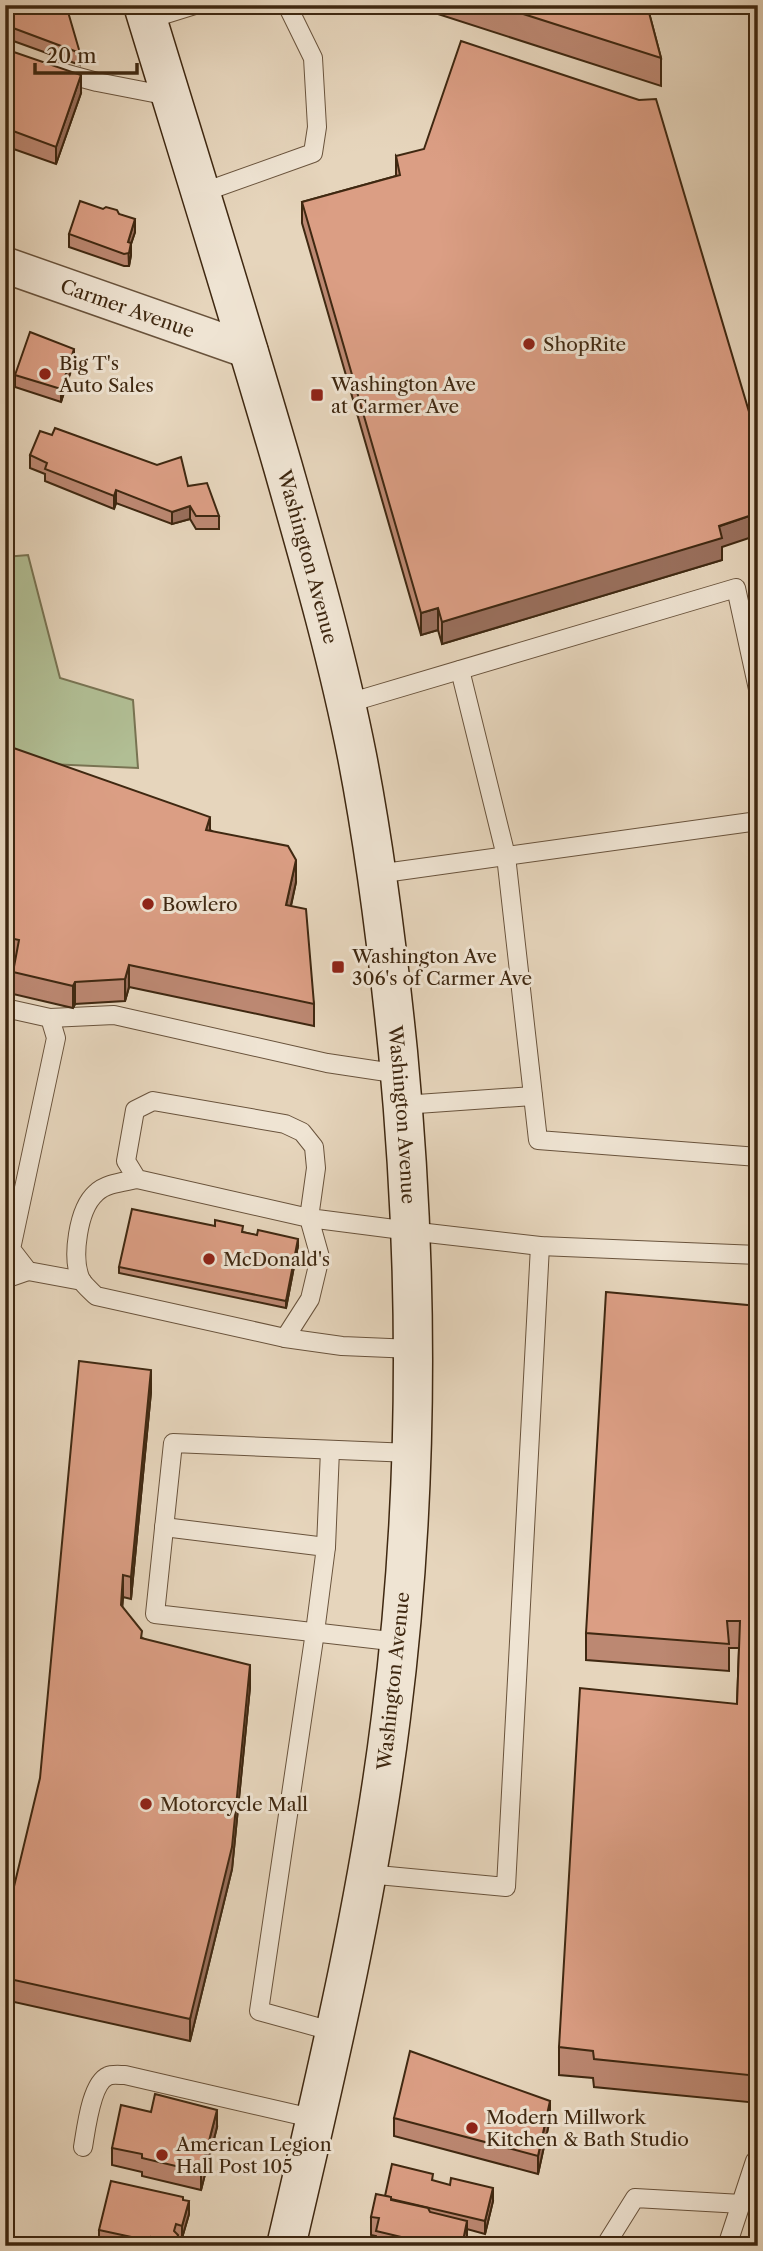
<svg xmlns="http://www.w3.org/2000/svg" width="763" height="2251" font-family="'Libre Caslon Text',serif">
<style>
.green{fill:#b1be94;stroke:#787352;stroke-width:2}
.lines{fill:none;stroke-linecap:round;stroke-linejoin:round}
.lane-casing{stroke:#69533c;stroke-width:20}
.street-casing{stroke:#69533c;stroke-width:38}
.secondary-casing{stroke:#3f2811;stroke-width:41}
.lane{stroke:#efe4d3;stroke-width:18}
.street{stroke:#efe4d3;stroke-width:35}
.secondary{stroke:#efe4d3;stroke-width:38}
.wall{fill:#bc8872;stroke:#3f2811;stroke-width:2}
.shaded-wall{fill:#996f5c;stroke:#3f2811;stroke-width:2}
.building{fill:#db9e84;stroke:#3f2811;stroke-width:2}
.poi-dot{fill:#8f2418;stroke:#efe4d3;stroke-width:2.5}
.labels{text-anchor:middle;stroke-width:6;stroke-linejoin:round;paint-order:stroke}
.street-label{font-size:19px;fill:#3f2811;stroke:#efe4d3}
.poi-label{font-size:19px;fill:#3f2811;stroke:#efe4d3;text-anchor:start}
</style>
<rect width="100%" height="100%" fill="#e6d5bc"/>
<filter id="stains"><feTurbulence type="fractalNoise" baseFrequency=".00286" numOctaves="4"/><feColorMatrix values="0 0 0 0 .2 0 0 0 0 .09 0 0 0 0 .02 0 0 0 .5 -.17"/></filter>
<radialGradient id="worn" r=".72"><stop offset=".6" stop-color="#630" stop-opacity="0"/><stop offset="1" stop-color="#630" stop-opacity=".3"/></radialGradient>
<path class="green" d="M 28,555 L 60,678 L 133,700 L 138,768 L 26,763 L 5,756 L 5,557 Z"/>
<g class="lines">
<g class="lane-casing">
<g id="lane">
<path d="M 147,20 L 195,5"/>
<path d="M 60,72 L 97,82 L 169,96"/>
<path d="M 201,193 L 313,153 L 317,127 L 313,58 L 287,5"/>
<path d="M 460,670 L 506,856 L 538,1140 L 758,1157"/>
<path d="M 345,704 L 736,588 L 758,689"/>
<path d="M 377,874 L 758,821"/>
<path d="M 5,1008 L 50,1018 L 56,1038 L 11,1249 L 28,1271 L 82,1281"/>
<path d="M 50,1018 L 114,1015 L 327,1063 L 400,1074"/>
<path d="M 403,1105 L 533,1096"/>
<path d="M 137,1179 C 124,1182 106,1183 96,1193 C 78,1209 71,1258 81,1280 C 84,1285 91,1291 96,1296 L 285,1338 L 342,1346 L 413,1349"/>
<path d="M 5,1279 L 28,1271"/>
<path d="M 285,1338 L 310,1299 L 320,1257 L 309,1218 L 316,1168 L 314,1147 L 302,1132 L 285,1124 L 153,1101 L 135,1110 L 126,1161 L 137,1179 L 309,1218 L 410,1231 L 540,1246 L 758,1255"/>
<path d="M 164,1527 L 326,1547 L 315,1632 L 259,2011 L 335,2032"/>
<path d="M 326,1547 L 330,1450"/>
<path d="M 399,1642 L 155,1614 L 173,1443 L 411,1453"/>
<path d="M 367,1874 L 506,1887 L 540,1246"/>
<path d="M 83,2147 C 86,2130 91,2083 108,2076 C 112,2074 120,2075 125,2075 L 316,2119"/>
<path d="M 605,2246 L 635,2198 L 742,2204"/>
<path d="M 727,2246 L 755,2161 L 758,2160"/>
</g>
</g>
<g class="street-casing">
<g id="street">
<path id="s1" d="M 5,265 L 250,351"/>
</g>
</g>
<g class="secondary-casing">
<g id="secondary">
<path id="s2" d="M 143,5 C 190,159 238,312 283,467 C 310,562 338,659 357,756 C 376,854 388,953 398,1052 C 419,1273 419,1496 391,1717 C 369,1895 327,2071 286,2246"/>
</g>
</g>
<use href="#lane" class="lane"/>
<use href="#street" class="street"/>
<use href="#secondary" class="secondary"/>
</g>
<g class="wall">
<path d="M 5,5 L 80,53 L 80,65 L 5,38 Z"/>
<path d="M 410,5 L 647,5 L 661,58 L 661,86 Z"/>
<path d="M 5,49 L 81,93 L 56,164 L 5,146 Z"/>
<path d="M 396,156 L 722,547 L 722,560 L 442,644 L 438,630 L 421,635 L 302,223 L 302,202 L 396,176 Z"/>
<path d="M 103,209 L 119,214 L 135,232 L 131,244 L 131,255 L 129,266 L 124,266 L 69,247 L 69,234 Z"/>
<path d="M 74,361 L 61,402 L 15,387 L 15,375 Z"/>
<path d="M 30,455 L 188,486 L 219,516 L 219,529 L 196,529 L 190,519 L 172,524 L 116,503 L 114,509 L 45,481 L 45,474 L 30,468 Z"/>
<path d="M 5,745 L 210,830 L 296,882 L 291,906 L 314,1004 L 314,1026 L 129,987 L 125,1001 L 75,1004 L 73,1008 L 13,994 L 13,972 L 15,961 L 5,959 Z"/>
<path d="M 243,1232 L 298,1246 L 286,1308 L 119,1273 L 119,1267 Z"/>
<path d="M 758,1306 L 758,2103 L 594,2087 L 593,2078 L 559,2075 L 559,2047 L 737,1704 L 739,1648 L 729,1648 L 729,1671 L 586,1660 L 586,1633 Z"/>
<path d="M 151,1392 L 131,1599 L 123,1597 L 122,1607 L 142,1638 L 250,1687 L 232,1869 L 190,2041 L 5,2000 L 5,1924 Z"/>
<path d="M 394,2118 L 550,2119 L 538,2174 L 394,2136 Z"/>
<path d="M 217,2127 L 201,2190 L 142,2176 L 142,2172 L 112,2165 L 112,2148 Z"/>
<path d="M 433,2181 L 493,2201 L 485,2234 L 467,2229 L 467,2239 L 466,2246 L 376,2246 L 376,2236 L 371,2235 L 371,2217 L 385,2196 Z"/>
<path d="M 183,2200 L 189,2214 L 182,2238 L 178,2237 L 178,2246 L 113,2246 L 99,2243 L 99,2230 Z"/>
</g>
<g class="shaded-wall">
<path d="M 81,75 L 81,93 L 56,164 L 56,147 Z"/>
<path d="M 135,219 L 135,232 L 131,244 L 131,255 L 129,266 L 128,242 Z"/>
<path d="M 74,349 L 74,361 L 61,402 L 61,389 Z"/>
<path d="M 116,490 L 116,503 L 114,509 L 114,496 Z"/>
<path d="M 190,506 L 190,519 L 172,524 L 172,512 Z"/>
<path d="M 758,513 L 758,535 L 722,547 L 722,560 L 442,644 L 442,622 Z"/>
<path d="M 438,608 L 438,630 L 421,635 L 421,613 Z"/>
<path d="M 210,817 L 210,839 L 206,830 Z"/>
<path d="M 296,860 L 296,882 L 286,927 L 286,905 Z"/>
<path d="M 129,965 L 129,987 L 125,1001 L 125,979 Z"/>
<path d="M 75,982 L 75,1004 L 73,1008 L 73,986 Z"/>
<path d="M 298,1239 L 298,1246 L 286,1308 L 286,1301 Z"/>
<path d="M 151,1370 L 151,1392 L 131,1599 L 131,1577 Z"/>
<path d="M 123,1575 L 123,1597 L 121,1627 L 121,1605 Z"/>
<path d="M 250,1665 L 250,1687 L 232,1869 L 190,2041 L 190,2019 Z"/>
<path d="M 550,2101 L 550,2119 L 538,2174 L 538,2156 Z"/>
<path d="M 217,2110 L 217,2127 L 201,2190 L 201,2172 Z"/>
<path d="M 493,2188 L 493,2201 L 485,2234 L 485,2221 Z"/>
<path d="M 189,2201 L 189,2214 L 182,2238 L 182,2226 Z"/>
<path d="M 467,2221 L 467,2239 L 466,2246 L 462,2246 Z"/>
<path d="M 178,2235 L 178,2246 L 175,2246 L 175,2244 Z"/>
</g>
<g class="building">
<path d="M 5,5 L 66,5 L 80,53 L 5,25 Z"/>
<path d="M 495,5 L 647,5 L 661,58 Z"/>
<path d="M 461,41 L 639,100 L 656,99 L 758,442 L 758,513 L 719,526 L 722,538 L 442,622 L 438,608 L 421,613 L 302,202 L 400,175 L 396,156 L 424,149 Z"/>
<path d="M 5,49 L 81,75 L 56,147 L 5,128 Z"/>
<path d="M 80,201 L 103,209 L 106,207 L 117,210 L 119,214 L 135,219 L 128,242 L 131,243 L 129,253 L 124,254 L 69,234 Z"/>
<path d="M 30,332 L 74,349 L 61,389 L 15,375 Z"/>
<path d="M 55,428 L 157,465 L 181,457 L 188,486 L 207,483 L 219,516 L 196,516 L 190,506 L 172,512 L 116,490 L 114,496 L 45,469 L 47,463 L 30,455 L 40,431 L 52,435 Z"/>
<path d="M 5,745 L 210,817 L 206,830 L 288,846 L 296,860 L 286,905 L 306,909 L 314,1004 L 129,965 L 125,979 L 75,982 L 73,986 L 13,972 L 19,940 L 5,937 Z"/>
<path d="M 132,1209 L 215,1226 L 215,1220 L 243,1226 L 242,1232 L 257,1235 L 258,1230 L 298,1239 L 286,1301 L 119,1267 Z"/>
<path d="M 606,1292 L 758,1306 L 758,2076 L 594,2059 L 593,2051 L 559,2047 L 580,1688 L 737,1704 L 740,1621 L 727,1621 L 729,1644 L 586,1633 Z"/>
<path d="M 79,1361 L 151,1370 L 131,1577 L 123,1575 L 121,1605 L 142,1631 L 141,1638 L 250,1665 L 232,1847 L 190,2019 L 5,1978 L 5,1924 L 40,1778 Z"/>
<path d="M 410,2051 L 550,2101 L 538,2156 L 394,2118 Z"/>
<path d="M 155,2094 L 217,2110 L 201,2172 L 142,2158 L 142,2154 L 112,2148 L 121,2105 L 151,2112 Z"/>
<path d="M 392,2164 L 433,2174 L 432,2180 L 450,2185 L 451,2178 L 493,2188 L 485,2221 L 391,2199 L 391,2197 L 385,2196 Z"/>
<path d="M 111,2181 L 183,2197 L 183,2200 L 189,2201 L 182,2226 L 176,2224 L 174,2231 L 178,2235 L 175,2244 L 166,2245 L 161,2239 L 151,2237 L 150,2241 L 99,2230 Z"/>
<path d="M 376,2194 L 391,2197 L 391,2200 L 428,2208 L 430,2212 L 467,2221 L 462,2246 L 439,2246 L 376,2231 L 379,2218 L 371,2217 Z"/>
</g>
<g class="poi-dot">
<circle cx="529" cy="344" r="7"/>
<circle cx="45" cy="374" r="7"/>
<rect x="310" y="388" width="14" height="14" rx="3.5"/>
<circle cx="148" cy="904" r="7"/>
<rect x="331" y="960" width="14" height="14" rx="3.5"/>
<circle cx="209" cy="1259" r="7"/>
<circle cx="146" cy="1804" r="7"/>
<circle cx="472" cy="2128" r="7"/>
<circle cx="162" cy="2155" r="7"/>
</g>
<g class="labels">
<g class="street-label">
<text dy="7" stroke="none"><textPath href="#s1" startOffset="130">Carmer Avenue</textPath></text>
<text dy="7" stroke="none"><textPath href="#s2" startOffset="576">Washington Avenue</textPath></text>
<text dy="7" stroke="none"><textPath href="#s2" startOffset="1143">Washington Avenue</textPath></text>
<text transform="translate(393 1681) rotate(-84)" y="7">Washington Avenue</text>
</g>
<g class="poi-label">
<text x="543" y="351">ShopRite</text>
<text x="59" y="370">Big T's<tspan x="59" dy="22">Auto Sales</tspan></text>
<text x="331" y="391">Washington Ave<tspan x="331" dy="22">at Carmer Ave</tspan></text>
<text x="162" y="911">Bowlero</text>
<text x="352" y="963">Washington Ave<tspan x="352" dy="22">306's of Carmer Ave</tspan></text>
<text x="223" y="1266">McDonald's</text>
<text x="160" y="1811">Motorcycle Mall</text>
<text x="486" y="2124">Modern Millwork<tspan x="486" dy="22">Kitchen &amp; Bath Studio</tspan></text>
<text x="176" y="2151">American Legion<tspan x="176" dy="22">Hall Post 105</tspan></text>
</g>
</g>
<rect width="763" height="2251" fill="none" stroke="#e6d5bc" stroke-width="28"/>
<rect x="7" y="7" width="749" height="2237" fill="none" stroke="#3f2811" stroke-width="3.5"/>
<rect x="14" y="14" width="735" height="2223" fill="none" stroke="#3f2811" stroke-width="2"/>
<path d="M35 63v10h102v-10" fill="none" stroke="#3f2811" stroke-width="3.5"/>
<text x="46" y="63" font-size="21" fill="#3f2811" stroke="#efe4d3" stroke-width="5" paint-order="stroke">20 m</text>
<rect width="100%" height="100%" filter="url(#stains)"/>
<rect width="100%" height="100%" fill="url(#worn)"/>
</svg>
